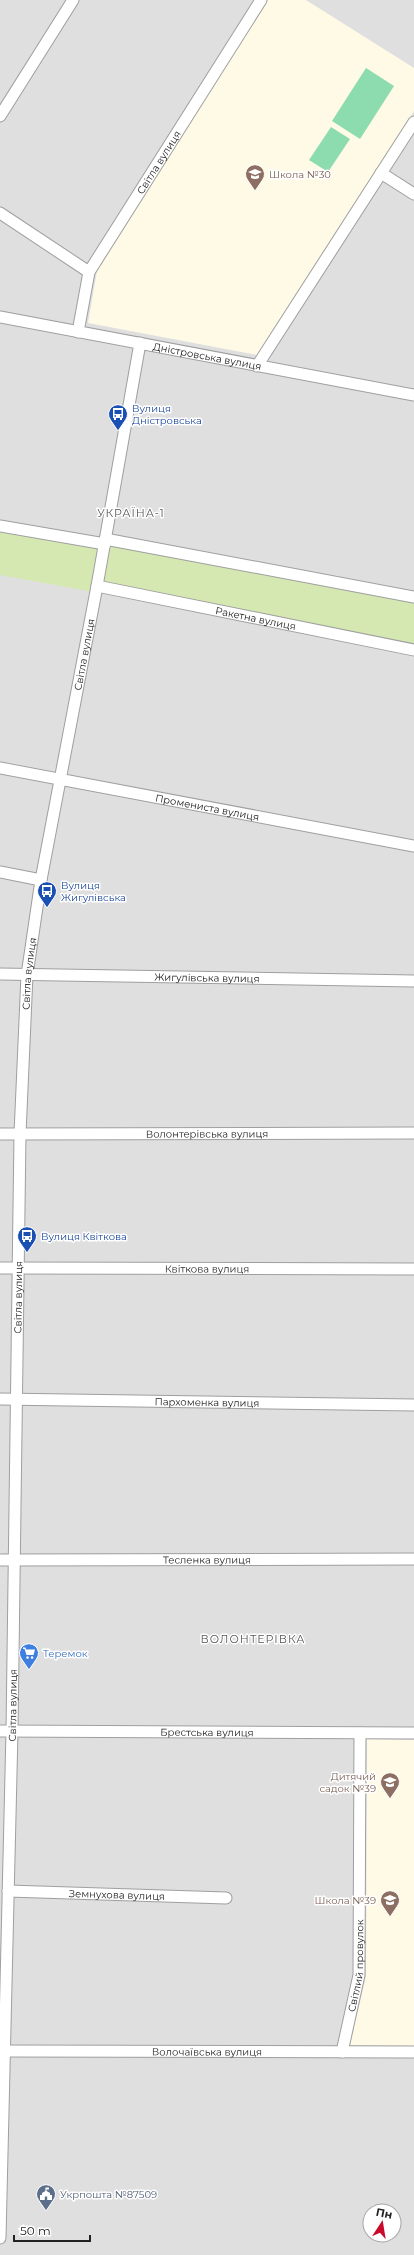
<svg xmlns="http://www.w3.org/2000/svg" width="414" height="2255" font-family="Montserrat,sans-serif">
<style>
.residential{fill:#e0dfdf;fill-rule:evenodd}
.education{fill:#fefae6}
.grass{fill:#d6e8b2}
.pitch{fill:#8cdcaf}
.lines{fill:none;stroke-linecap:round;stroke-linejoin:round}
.minor-casing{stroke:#9f9f9f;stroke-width:13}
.minor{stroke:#fff;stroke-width:11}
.labels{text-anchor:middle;stroke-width:3;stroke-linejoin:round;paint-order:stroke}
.street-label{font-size:10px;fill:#222;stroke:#fff}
.education-label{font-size:10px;fill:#785e54;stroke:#fff;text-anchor:end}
.transit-label{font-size:10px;fill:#164399;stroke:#fff;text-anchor:start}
.shop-label{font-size:10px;fill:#366cbe;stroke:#fff;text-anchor:start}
.service-label{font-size:10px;fill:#4e5e75;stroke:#fff;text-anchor:start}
.neighbourhood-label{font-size:11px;letter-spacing:1px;fill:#555;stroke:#fff}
</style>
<rect width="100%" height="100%" fill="#f1ede9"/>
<path class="residential" d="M 0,0 L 414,0 L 414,2255 L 0,2255 ZM 370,2211 L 394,2211 L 394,2235 L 370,2235 Z"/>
<g class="education">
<path d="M 268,0 L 306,0 L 414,68 L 414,111 L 257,355 L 88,323 L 97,271 Z"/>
<path d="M 367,1739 L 414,1740 L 414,2046 L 350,2045 L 366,1976 Z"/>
</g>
<path class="grass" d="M 0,529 L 108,543 L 414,600 L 414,646 L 95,582 L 93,592 L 0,575 Z"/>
<g class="pitch">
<path d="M 366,68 L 394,86 L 360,139 L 332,121 Z"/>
<path d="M 331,127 L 350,139 L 328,172 L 309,160 Z"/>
</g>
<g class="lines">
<g class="minor-casing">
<g id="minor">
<path d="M 0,116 L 73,0"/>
<path d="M 381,173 L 414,194"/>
<path d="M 0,213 L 89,272"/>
<path id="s1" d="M 0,317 L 414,395"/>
<path id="s2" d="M 78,332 L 89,272 L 261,0"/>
<path d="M 257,366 L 414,122"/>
<path d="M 0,526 L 105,544"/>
<path d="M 105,539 L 414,597"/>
<path id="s3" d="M 97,586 L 414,650"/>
<path id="s4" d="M 0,768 L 414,846"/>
<path d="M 0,872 L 41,880"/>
<path id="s5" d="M 0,974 L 414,981"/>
<path id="s6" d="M 0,1134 L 414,1133"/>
<path id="s7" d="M 0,1268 L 414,1269"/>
<path id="s8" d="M 0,1399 L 414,1405"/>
<path id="s9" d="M 0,1560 L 414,1559"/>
<path id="s10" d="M 0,1731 L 414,1733"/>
<path id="s11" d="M 8,1891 L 226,1898"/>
<path id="s12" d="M 0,2051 L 414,2052"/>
<path id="s13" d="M 342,2052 L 359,1975 L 360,1733"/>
<path id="s14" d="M 0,2238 L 12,1731 L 20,1134 L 27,975 L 41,880 L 97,586 L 140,343"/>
</g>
</g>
<use href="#minor" class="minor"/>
</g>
<defs>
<g id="school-pin" transform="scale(1)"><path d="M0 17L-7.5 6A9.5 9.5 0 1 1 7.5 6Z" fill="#8d6e63" stroke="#fff"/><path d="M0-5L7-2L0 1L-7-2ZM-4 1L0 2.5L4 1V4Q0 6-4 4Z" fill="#fff"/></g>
<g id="bus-pin" transform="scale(1)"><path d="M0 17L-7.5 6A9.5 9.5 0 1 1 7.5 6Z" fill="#1a4fb4" stroke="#fff"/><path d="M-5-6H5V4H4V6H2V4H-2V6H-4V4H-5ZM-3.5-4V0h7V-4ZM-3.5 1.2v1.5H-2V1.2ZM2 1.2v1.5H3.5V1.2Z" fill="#fff"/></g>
<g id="supermarket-pin" transform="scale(1)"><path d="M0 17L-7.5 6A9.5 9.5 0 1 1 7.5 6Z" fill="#3f7fe0" stroke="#fff"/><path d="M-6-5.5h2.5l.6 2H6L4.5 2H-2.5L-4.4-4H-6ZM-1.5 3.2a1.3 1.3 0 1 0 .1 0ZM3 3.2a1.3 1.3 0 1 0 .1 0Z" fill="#fff"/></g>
<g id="civic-pin" transform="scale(1)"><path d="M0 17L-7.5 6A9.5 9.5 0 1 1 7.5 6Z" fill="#5c6f8a" stroke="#fff"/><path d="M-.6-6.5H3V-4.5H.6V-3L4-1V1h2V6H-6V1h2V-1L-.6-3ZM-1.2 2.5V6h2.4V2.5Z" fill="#fff"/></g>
</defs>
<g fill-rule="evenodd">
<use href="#school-pin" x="255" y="174"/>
<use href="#bus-pin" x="118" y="414"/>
<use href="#bus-pin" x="47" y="891"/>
<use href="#bus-pin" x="27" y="1236"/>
<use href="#supermarket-pin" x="29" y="1653"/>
<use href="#school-pin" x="390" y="1782"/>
<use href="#school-pin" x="390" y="1900"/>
<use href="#civic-pin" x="46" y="2194"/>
</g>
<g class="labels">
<g class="street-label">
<text dy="4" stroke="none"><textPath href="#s2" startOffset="191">Світла вулиця</textPath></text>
<text dy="4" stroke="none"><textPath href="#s1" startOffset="211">Дністровська вулиця</textPath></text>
<text dy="4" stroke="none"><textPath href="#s3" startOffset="162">Ракетна вулиця</textPath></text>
<text dy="4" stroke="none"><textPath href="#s14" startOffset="1589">Світла вулиця</textPath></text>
<text dy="4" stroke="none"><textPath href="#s4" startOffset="211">Промениста вулиця</textPath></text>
<text dy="4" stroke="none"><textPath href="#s14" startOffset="1265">Світла вулиця</textPath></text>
<text dy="4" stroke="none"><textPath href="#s5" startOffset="207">Жигулівська вулиця</textPath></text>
<text dy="4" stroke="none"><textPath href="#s6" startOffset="207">Волонтерівська вулиця</textPath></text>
<text dy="4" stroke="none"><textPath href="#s7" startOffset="207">Квіткова вулиця</textPath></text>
<text dy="4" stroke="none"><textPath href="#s14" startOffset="941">Світла вулиця</textPath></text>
<text dy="4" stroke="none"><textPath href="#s8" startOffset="207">Пархоменка вулиця</textPath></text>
<text dy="4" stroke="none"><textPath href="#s9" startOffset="207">Тесленка вулиця</textPath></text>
<text dy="4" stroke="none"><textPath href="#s14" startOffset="533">Світла вулиця</textPath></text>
<text dy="4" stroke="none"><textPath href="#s10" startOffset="207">Брестська вулиця</textPath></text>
<text dy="4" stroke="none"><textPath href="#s11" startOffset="109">Земнухова вулиця</textPath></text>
<text dy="4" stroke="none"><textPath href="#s13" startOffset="88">Світлий провулок</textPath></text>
<text dy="4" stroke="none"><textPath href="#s12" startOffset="207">Волочаївська вулиця</textPath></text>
</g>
<g class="education-label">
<text x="269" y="178" text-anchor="start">Школа №30</text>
<text x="376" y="1780">Дитячий<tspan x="376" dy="12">садок №39</tspan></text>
<text x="376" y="1904">Школа №39</text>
</g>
<g class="transit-label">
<text x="132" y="412">Вулиця<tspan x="132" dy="12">Дністровська</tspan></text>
<text x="61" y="889">Вулиця<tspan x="61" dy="12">Жигулівська</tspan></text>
<text x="41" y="1240">Вулиця Квіткова</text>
</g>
<g class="shop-label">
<text x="43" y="1657">Теремок</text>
</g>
<g class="service-label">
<text x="60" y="2198">Укрпошта №87509</text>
</g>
<g class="neighbourhood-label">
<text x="131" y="517">УКРАЇНА-1</text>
<text x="253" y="1643">ВОЛОНТЕРІВКА</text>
</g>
</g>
<g transform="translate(382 2223) rotate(12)"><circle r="19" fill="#ffffff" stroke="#a7a7a7"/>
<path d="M0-3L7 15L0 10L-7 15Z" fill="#ca092a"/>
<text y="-6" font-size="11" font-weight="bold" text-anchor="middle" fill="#222222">Пн</text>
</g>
<path d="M14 2235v6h76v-6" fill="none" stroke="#222222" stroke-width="2"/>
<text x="20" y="2235" font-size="12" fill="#222222" stroke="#ffffff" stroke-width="3" paint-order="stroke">50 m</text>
</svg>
